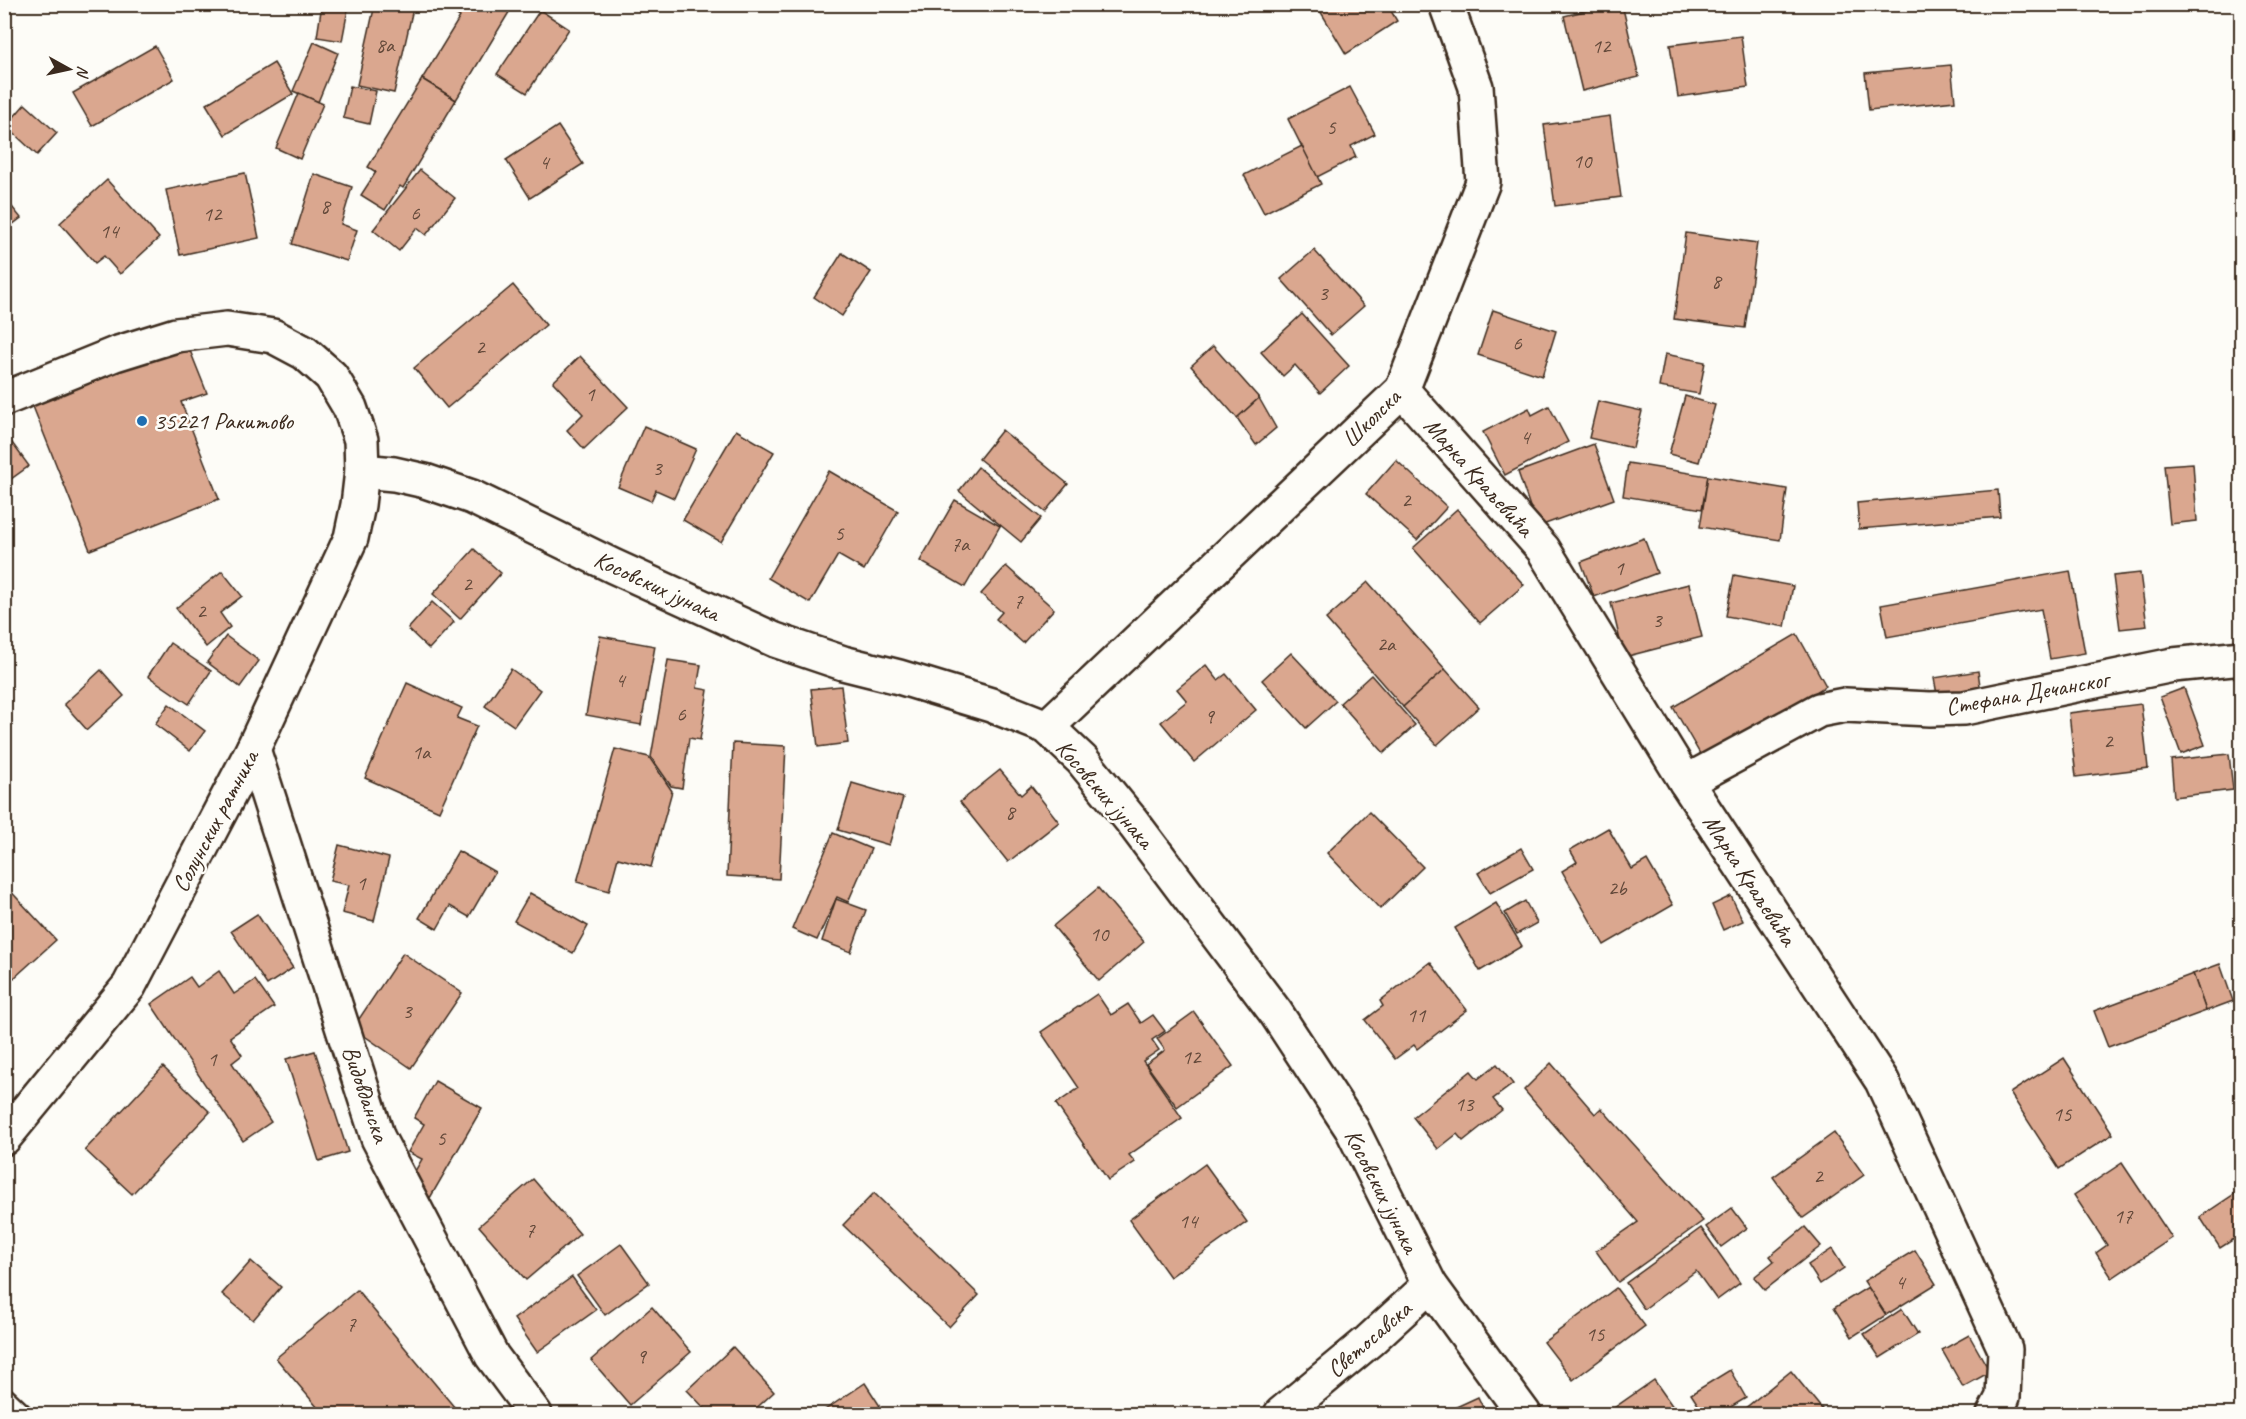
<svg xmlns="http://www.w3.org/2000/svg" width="2246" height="1419" font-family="Caveat,sans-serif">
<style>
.building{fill:#daa78f;stroke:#3b2a1e;stroke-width:1.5}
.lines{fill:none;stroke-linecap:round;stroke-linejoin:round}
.lane-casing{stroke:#3b2a1e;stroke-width:27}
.street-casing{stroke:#3b2a1e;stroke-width:38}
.lane{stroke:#fdfcf7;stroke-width:22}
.street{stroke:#fdfcf7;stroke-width:33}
.poi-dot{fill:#1f6fb2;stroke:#fdfcf7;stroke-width:2}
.labels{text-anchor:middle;stroke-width:5;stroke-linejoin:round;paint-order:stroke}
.number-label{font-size:21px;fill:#63493a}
.street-label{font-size:24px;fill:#3b2a1e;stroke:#fdfcf7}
.poi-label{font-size:24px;fill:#3b2a1e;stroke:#fdfcf7;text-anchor:start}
</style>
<rect width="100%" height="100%" fill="#fdfcf7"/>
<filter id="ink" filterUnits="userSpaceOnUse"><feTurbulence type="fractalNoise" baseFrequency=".0167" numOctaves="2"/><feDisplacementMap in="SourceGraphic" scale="12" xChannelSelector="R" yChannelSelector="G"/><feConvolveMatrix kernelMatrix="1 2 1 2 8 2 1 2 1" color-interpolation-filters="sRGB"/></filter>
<g filter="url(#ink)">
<g class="building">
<path d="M 322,4 L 349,4 L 342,41 L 317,37 Z"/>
<path d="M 375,4 L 414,4 L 394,93 L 357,85 Z"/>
<path d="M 439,4 L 514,4 L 456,100 L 422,79 L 460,17 Z"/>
<path d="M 1316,4 L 1387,4 L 1397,21 L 1346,54 Z"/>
<path d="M 1612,4 L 1622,4 L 1639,77 L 1582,91 L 1564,16 Z"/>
<path d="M 540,10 L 569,29 L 527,93 L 497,74 Z"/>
<path d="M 1741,36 L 1748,87 L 1678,97 L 1670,45 Z"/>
<path d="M 314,42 L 338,53 L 318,102 L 293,91 Z"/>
<path d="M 155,46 L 174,79 L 92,126 L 73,93 Z"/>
<path d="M 274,63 L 293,94 L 225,135 L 206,104 Z"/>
<path d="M 1951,65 L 1955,101 L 1869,110 L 1865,73 Z"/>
<path d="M 422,79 L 456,100 L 403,188 L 400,186 L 385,210 L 361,195 L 376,172 L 368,167 Z"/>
<path d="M 350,86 L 376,91 L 369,124 L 343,118 Z"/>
<path d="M 1350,87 L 1375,134 L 1351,146 L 1356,157 L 1317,177 L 1288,119 Z"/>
<path d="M 299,93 L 323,104 L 300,159 L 276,148 Z"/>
<path d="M 25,104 L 57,133 L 37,155 L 6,126 Z"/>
<path d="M 1610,116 L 1621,197 L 1555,206 L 1544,125 Z"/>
<path d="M 558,126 L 583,164 L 530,198 L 506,160 Z"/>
<path d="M 1302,146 L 1321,184 L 1264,213 L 1244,175 Z"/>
<path d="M 420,170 L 455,198 L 426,235 L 417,228 L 399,251 L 373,230 Z"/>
<path d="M 245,173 L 259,238 L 180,255 L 166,190 Z"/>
<path d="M 314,174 L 352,187 L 341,224 L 357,230 L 347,261 L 292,244 Z"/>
<path d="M 107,180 L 159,238 L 120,274 L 104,256 L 95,263 L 60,223 Z"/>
<path d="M 4,197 L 21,218 L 4,231 Z"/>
<path d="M 1686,233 L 1757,243 L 1745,328 L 1674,319 Z"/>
<path d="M 1314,250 L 1364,306 L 1331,335 L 1281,279 Z"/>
<path d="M 842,253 L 871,272 L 842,316 L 814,297 Z"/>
<path d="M 513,285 L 546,325 L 447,408 L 414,368 Z"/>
<path d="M 1493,310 L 1556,331 L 1542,376 L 1478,355 Z"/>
<path d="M 1302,314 L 1349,366 L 1320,393 L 1295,365 L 1283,376 L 1261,352 Z"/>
<path d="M 187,343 L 207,393 L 181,402 L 219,499 L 90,550 L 32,404 Z"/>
<path d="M 1213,346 L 1259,398 L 1237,418 L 1191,366 Z"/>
<path d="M 1665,354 L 1705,362 L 1699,394 L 1659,387 Z"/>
<path d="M 580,356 L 628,407 L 584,449 L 567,430 L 583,414 L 553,382 Z"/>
<path d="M 1685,396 L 1715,405 L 1699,462 L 1669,454 Z"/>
<path d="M 1259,398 L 1276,428 L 1256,445 L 1237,418 Z"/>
<path d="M 1598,401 L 1642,411 L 1633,448 L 1589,438 Z"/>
<path d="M 1549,406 L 1568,442 L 1505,475 L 1483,432 L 1529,408 L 1532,415 Z"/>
<path d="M 644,426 L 696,449 L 674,498 L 656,490 L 651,501 L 618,487 Z"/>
<path d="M 736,430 L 774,452 L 721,542 L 683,520 Z"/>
<path d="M 1002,430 L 1068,484 L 1045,512 L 979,459 Z"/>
<path d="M 4,432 L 29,466 L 4,484 Z"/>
<path d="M 1594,444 L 1614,499 L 1537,527 L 1518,472 Z"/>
<path d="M 1396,460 L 1447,507 L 1417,540 L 1366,494 Z"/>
<path d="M 1628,463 L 1708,476 L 1702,509 L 1623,496 Z"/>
<path d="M 2193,463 L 2197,521 L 2170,524 L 2164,465 Z"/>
<path d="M 978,467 L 1041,518 L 1021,542 L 959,491 Z"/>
<path d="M 829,471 L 898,511 L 864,570 L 838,555 L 810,603 L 768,578 Z"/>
<path d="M 1708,476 L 1787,489 L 1780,540 L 1700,527 Z"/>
<path d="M 1998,490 L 2000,517 L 1859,529 L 1857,503 Z"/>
<path d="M 955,500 L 1000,526 L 965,587 L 920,561 Z"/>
<path d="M 1457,509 L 1524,585 L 1480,623 L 1413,548 Z"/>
<path d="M 1644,538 L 1657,573 L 1594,597 L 1581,562 Z"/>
<path d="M 474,549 L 501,573 L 460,619 L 433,594 Z"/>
<path d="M 1006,566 L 1054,609 L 1023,643 L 996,619 L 1002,612 L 981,594 Z"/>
<path d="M 222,571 L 242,596 L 220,613 L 230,627 L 206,647 L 176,608 Z"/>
<path d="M 2070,571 L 2085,653 L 2050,659 L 2041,609 L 1887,637 L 1881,605 Z"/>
<path d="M 2140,573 L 2147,626 L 2120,629 L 2113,576 Z"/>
<path d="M 1734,575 L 1793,586 L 1785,627 L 1726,616 Z"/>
<path d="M 1368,582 L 1445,669 L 1403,707 L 1326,619 Z"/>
<path d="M 1689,584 L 1702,637 L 1624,657 L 1611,603 Z"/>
<path d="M 432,602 L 454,622 L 429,649 L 408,629 Z"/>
<path d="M 1797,634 L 1826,686 L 1703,759 L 1673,707 Z"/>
<path d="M 226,636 L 259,661 L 240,687 L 207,662 Z"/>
<path d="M 600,636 L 655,646 L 641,725 L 586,715 Z"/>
<path d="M 170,643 L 211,671 L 189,704 L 148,676 Z"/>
<path d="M 1291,653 L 1336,701 L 1306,728 L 1262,680 Z"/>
<path d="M 668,660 L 701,665 L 697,688 L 708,690 L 700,740 L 689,738 L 682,788 L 671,786 L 651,757 Z"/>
<path d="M 1206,665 L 1218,680 L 1226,674 L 1256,710 L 1194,762 L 1161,722 L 1187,701 L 1177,689 Z"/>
<path d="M 511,669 L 540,690 L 514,726 L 485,706 Z"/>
<path d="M 1445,669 L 1479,707 L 1437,745 L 1403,707 Z"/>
<path d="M 101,670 L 124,696 L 87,730 L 64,704 Z"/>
<path d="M 1978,671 L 1981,693 L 1938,700 L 1934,678 Z"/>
<path d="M 1371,675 L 1415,725 L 1384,753 L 1340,703 Z"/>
<path d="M 407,683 L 462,708 L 457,718 L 477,726 L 439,811 L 365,778 Z"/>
<path d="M 841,686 L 848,743 L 818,747 L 811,689 Z"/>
<path d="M 2184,688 L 2205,745 L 2181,754 L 2160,697 Z"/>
<path d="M 169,704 L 205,731 L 190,751 L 155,724 Z"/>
<path d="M 2141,704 L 2148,768 L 2076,777 L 2069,713 Z"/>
<path d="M 733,743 L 786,746 L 779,879 L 727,876 Z"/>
<path d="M 615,749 L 649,757 L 672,791 L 651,867 L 618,858 L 609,891 L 577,882 Z"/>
<path d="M 2229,754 L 2233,790 L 2174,797 L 2171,760 Z"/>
<path d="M 1000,770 L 1021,795 L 1031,786 L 1059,822 L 1008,862 L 960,802 Z"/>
<path d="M 852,783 L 903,798 L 889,845 L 838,830 Z"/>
<path d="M 1369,812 L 1423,867 L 1380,909 L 1327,853 Z"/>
<path d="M 1608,828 L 1632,869 L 1647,860 L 1673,905 L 1604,945 L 1562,871 L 1577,862 L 1570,850 Z"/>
<path d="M 833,833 L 871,849 L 848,902 L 837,897 L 817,940 L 792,929 Z"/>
<path d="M 339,845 L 389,858 L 374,921 L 342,913 L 349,885 L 330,881 Z"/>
<path d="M 1521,848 L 1533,869 L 1490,893 L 1478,873 Z"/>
<path d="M 458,851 L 495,872 L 469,917 L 450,906 L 437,929 L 419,918 Z"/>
<path d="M 4,884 L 56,940 L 14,978 L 4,968 Z"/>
<path d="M 1098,888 L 1144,942 L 1099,981 L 1053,926 Z"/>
<path d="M 530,893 L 588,926 L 573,953 L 514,921 Z"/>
<path d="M 1731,896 L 1743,921 L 1723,930 L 1712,905 Z"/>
<path d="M 836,899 L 866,910 L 851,952 L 822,941 Z"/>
<path d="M 1525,901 L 1537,923 L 1517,934 L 1505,913 Z"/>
<path d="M 1496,903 L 1522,946 L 1480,971 L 1455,928 Z"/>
<path d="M 257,914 L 293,968 L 267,985 L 231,931 Z"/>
<path d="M 403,953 L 462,993 L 411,1068 L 353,1028 Z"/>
<path d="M 1430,962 L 1467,1010 L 1417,1049 L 1414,1045 L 1395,1059 L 1365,1020 L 1383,1006 L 1380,1001 Z"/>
<path d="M 2220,964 L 2233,1001 L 2206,1011 L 2193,974 Z"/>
<path d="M 219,971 L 234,994 L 255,980 L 274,1007 L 230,1037 L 242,1055 L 232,1063 L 271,1122 L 243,1141 L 151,1004 L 190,977 L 197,987 Z"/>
<path d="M 2193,974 L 2206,1011 L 2108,1047 L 2094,1011 Z"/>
<path d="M 1097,994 L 1111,1015 L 1128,1004 L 1141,1023 L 1153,1015 L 1165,1031 L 1152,1040 L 1159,1050 L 1143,1061 L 1182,1118 L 1129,1155 L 1135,1162 L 1108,1180 L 1056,1104 L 1079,1088 L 1041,1032 Z"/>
<path d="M 1194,1012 L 1233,1066 L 1177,1107 L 1146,1064 L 1165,1050 L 1157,1039 Z"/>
<path d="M 315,1051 L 348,1152 L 319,1161 L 286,1059 Z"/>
<path d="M 2064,1058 L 2113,1134 L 2059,1169 L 2010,1093 Z"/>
<path d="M 1551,1063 L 1595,1114 L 1601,1108 L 1703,1221 L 1618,1282 L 1596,1251 L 1638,1222 L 1524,1090 Z"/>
<path d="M 1497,1064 L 1513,1084 L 1493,1099 L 1502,1110 L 1463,1141 L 1457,1134 L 1438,1149 L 1413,1117 L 1471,1071 L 1478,1079 Z"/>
<path d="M 163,1067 L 210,1112 L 132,1194 L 85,1150 Z"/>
<path d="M 435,1081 L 482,1108 L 430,1198 L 407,1185 L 422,1159 L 408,1152 L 424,1124 L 414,1118 Z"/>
<path d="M 1834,1133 L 1864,1175 L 1803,1218 L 1773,1177 Z"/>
<path d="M 2122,1163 L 2172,1238 L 2112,1278 L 2096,1253 L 2107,1245 L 2074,1195 Z"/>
<path d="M 1205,1164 L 1247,1222 L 1170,1277 L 1129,1220 Z"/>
<path d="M 533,1179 L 580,1234 L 526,1280 L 479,1226 Z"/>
<path d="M 2242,1189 L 2242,1234 L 2220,1248 L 2200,1217 Z"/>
<path d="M 874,1193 L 979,1295 L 949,1327 L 843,1225 Z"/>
<path d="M 1732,1208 L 1747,1228 L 1721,1247 L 1706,1227 Z"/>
<path d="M 1805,1227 L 1821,1246 L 1765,1290 L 1754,1277 L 1774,1261 L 1770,1256 Z"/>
<path d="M 1701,1228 L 1740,1283 L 1717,1300 L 1696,1271 L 1644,1309 L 1626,1283 Z"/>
<path d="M 621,1244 L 649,1283 L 605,1315 L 577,1276 Z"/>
<path d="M 1832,1249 L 1844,1268 L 1820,1284 L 1808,1265 Z"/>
<path d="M 1915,1250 L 1936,1284 L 1886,1315 L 1864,1281 Z"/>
<path d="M 251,1261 L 281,1287 L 253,1320 L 222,1294 Z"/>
<path d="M 572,1277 L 596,1310 L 537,1352 L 514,1319 Z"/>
<path d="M 1868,1287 L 1886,1315 L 1852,1337 L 1834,1308 Z"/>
<path d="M 1616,1288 L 1645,1326 L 1573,1380 L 1544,1342 Z"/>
<path d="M 357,1290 L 460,1414 L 323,1414 L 276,1358 Z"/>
<path d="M 652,1307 L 691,1352 L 630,1405 L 591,1360 Z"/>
<path d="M 1902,1309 L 1918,1334 L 1880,1358 L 1864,1334 Z"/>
<path d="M 1969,1335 L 1990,1372 L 1963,1387 L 1942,1350 Z"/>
<path d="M 733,1347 L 774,1392 L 750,1414 L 710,1414 L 687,1390 Z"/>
<path d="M 1730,1370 L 1746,1398 L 1719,1414 L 1704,1414 L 1691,1394 Z"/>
<path d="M 1791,1371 L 1826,1414 L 1738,1414 Z"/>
<path d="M 1654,1380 L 1678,1414 L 1619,1414 L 1614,1408 Z"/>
<path d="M 865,1383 L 880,1406 L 868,1414 L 819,1414 Z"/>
<path d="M 1478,1397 L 1486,1414 L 1441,1414 Z"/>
</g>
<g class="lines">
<g class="lane-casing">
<path id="lane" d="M 4,1399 L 20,1414"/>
</g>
<g class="street-casing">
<g id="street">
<path d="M 1402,390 L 1543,549 L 1686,782 L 1882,1081 L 2005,1349 L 2003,1397 L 1994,1414"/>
<path d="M 4,399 L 115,354 L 176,335 L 227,329 L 273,336 L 305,353 L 331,376 L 350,408 L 361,440 L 362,471 L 358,505 L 351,538 L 253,749 L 129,986 L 4,1138"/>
<path d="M 362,471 L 394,474 L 425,481 L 472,497 L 613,566 L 775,640 L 843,663 L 899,677 L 991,705 L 1047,727 L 1082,760 L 1131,820 L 1276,1013 L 1352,1129 L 1430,1285 L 1524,1414"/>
<path d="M 1047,727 L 1402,390 L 1483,182 L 1476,87 L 1446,4"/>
<path d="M 253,749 L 378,1138 L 492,1356 L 535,1414"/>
<path d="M 1686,782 L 1819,710 L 1845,705 L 1930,709 L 1964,708 L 2173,665 L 2242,658"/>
<path d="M 1281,1414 L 1369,1341 L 1430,1285"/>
</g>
</g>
<use href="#lane" class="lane"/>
<use href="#street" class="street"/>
</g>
</g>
<circle class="poi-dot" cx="142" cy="421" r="6"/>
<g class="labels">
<g class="number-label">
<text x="385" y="52">8a</text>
<text x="1601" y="53">12</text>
<text x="1331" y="134">5</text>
<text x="1582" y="168">10</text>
<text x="544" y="169">4</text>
<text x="325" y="213">8</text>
<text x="415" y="220">6</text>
<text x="212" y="221">12</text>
<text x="109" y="238">14</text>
<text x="1716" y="288">8</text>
<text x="1323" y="300">3</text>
<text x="1517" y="350">6</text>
<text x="480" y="354">2</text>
<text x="590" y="401">1</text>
<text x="1525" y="444">4</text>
<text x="657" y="475">3</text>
<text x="1406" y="507">2</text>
<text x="839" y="540">5</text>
<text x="960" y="551">7a</text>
<text x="1619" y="575">1</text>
<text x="467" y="591">2</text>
<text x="1018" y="608">7</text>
<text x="201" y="618">2</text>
<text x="1657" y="627">3</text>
<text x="1386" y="651">2a</text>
<text x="620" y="687">4</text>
<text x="681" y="721">6</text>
<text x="1209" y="723">9</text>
<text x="2108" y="748">2</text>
<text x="421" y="759">1a</text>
<text x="1010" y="819">8</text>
<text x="361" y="890">1</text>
<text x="1617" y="895">2b</text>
<text x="1099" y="941">10</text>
<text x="407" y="1018">3</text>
<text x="1416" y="1022">11</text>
<text x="1191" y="1064">12</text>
<text x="212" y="1066">1</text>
<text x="1464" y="1111">13</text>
<text x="2062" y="1121">15</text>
<text x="441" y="1145">5</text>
<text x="1818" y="1183">2</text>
<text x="2123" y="1223">17</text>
<text x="1188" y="1228">14</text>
<text x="530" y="1237">7</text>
<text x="1900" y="1289">4</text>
<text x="351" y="1331">7</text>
<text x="1595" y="1341">15</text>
<text x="641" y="1363">9</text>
</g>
<g class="street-label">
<text transform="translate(1371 418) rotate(-45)" y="8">Школска</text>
<text transform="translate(1479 477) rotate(48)" y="8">Марка Краљевића</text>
<text transform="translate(657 586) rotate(25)" y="8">Косовских јунака</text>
<text transform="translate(2027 693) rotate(-10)" y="8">Стефана Дечанског</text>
<text transform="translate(1105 794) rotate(49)" y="8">Косовских јунака</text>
<text transform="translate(215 821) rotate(-62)" y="8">Солунских ратника</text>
<text transform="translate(1750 880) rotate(57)" y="8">Марка Краљевића</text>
<text transform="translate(366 1094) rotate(71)" y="8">Видовданска</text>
<text transform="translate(1382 1191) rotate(63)" y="8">Косовских јунака</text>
<text transform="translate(1369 1339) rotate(-41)" y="8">Светосавска</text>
</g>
<g class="poi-label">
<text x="154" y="429">35221 Ракитово</text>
</g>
</g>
<rect width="2246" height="1419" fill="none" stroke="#fdfcf7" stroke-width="24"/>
<rect x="12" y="12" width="2222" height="1395" fill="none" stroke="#3b2a1e" stroke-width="2" filter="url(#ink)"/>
<g transform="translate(69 69) rotate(98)" stroke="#fdfcf7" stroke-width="4.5" paint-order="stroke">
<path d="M0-4.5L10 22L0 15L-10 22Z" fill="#3b2a1e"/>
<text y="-9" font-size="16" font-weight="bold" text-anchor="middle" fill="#3b2a1e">N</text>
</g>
</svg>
